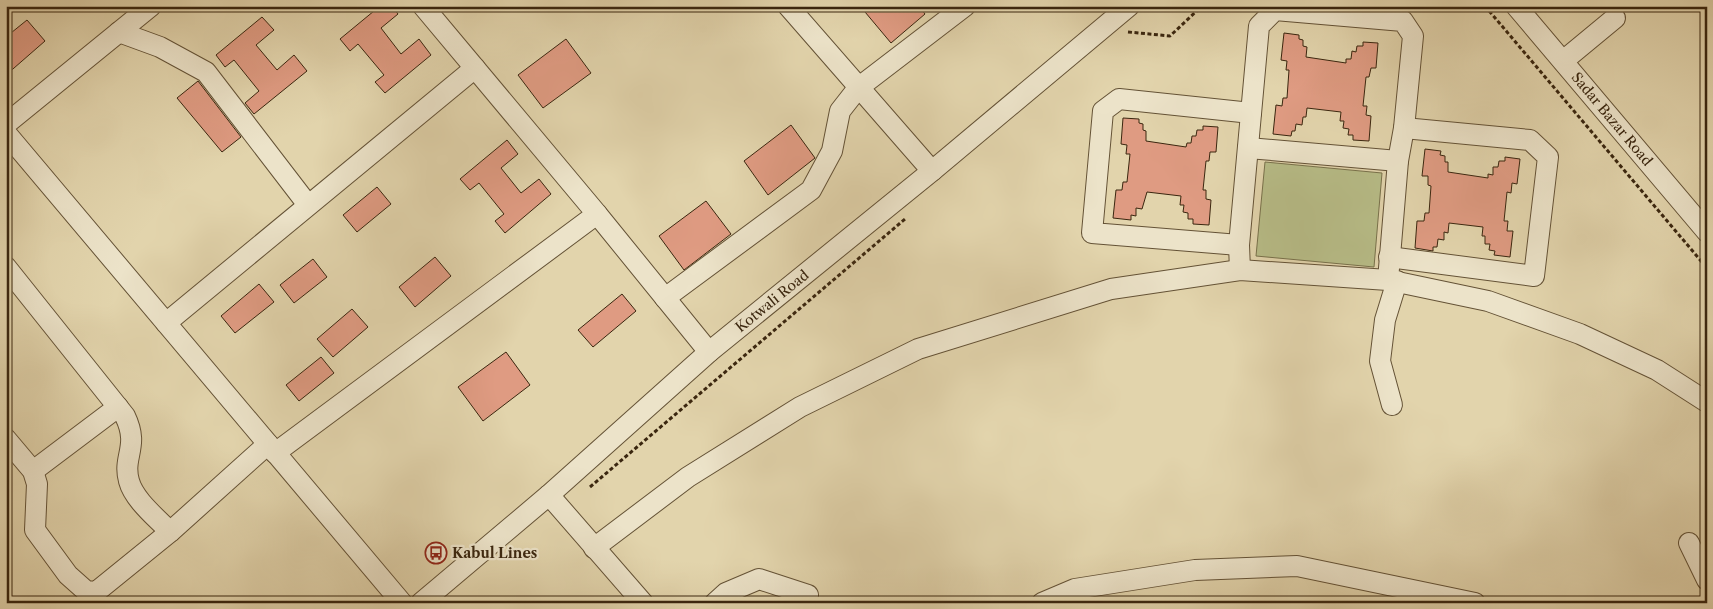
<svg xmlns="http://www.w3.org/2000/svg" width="1713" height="609" font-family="'Libre Caslon Text',serif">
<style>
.green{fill:#b7bc87;stroke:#78714b}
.building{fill:#df9b82;stroke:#3a260f}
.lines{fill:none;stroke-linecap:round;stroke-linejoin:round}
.minor-casing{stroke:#645236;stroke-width:22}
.path{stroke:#3a260f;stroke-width:3;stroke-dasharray:4 2.5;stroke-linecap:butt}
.minor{stroke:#ece3c9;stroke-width:20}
.labels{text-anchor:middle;stroke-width:4.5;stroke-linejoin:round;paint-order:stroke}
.street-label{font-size:14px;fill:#3a260f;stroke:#ece3c9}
.poi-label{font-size:14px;font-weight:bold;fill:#3a260f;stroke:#ece3c9;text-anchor:start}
</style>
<rect width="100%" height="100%" fill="#e2d4ac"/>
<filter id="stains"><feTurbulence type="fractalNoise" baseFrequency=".004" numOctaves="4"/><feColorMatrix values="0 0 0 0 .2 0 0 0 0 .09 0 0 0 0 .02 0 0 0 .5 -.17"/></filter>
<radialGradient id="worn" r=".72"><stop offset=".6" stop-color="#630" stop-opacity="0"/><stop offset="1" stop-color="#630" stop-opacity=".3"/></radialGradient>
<path class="green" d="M 1265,162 L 1382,173 L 1374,267 L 1256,256 Z"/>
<g class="building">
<path d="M 380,6 L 392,6 L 398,14 L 381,28 L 401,54 L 419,39 L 431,55 L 385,93 L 375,82 L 384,75 L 358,44 L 350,51 L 340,39 Z"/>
<path d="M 860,6 L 919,6 L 925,14 L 891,43 Z"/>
<path d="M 262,17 L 274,30 L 256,45 L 277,70 L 294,55 L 307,71 L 254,114 L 245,103 L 259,91 L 234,60 L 225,67 L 216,55 Z"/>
<path d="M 27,20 L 45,41 L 6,75 L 6,37 Z"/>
<path d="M 1284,33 L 1299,35 L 1299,39 L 1303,40 L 1303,46 L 1307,47 L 1306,57 L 1346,63 L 1346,59 L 1351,59 L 1352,51 L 1356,52 L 1357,46 L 1363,46 L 1363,42 L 1378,43 L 1376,68 L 1371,68 L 1369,77 L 1366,77 L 1363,106 L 1367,106 L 1366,115 L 1371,116 L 1369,141 L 1353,140 L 1353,135 L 1348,135 L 1349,129 L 1343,128 L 1344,121 L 1340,121 L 1341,112 L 1307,108 L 1306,117 L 1303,117 L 1302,125 L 1296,124 L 1295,131 L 1292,131 L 1291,136 L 1273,134 L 1276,105 L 1282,106 L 1283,98 L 1287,98 L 1289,70 L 1286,70 L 1287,61 L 1281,60 Z"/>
<path d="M 566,39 L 591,73 L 543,108 L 518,75 Z"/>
<path d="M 198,81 L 241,137 L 222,152 L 177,98 Z"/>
<path d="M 1123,118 L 1139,119 L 1139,123 L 1143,124 L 1143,130 L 1146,131 L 1146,141 L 1186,147 L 1187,143 L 1191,143 L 1192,136 L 1196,136 L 1197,130 L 1203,130 L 1203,126 L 1218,127 L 1216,152 L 1210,152 L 1209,161 L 1206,161 L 1203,190 L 1206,190 L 1206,199 L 1211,200 L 1209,225 L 1193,224 L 1193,219 L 1188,219 L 1188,213 L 1183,212 L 1184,205 L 1180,205 L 1181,196 L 1147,192 L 1142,209 L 1136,208 L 1136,216 L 1131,215 L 1131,220 L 1113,218 L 1116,190 L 1122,190 L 1123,182 L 1127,182 L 1130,154 L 1126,154 L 1127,145 L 1121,144 Z"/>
<path d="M 791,125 L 815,158 L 768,195 L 744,161 Z"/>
<path d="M 507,140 L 518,154 L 501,168 L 521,193 L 539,179 L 551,194 L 505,233 L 495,221 L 504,214 L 479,183 L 470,190 L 460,179 Z"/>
<path d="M 1425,149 L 1441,151 L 1440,155 L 1445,156 L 1445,162 L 1448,162 L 1448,172 L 1488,178 L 1488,174 L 1493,175 L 1493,167 L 1498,167 L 1499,161 L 1505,161 L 1505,157 L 1520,159 L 1517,184 L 1512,183 L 1511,193 L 1507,192 L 1504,221 L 1508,221 L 1507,231 L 1513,231 L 1510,257 L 1494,255 L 1495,251 L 1489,250 L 1490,244 L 1485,244 L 1485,236 L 1482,236 L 1483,227 L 1449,223 L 1448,233 L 1444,232 L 1444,240 L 1438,239 L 1437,247 L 1433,247 L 1433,251 L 1415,248 L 1417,221 L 1424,221 L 1425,213 L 1429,213 L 1431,186 L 1428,185 L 1428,176 L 1422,176 Z"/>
<path d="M 377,187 L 391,204 L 357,232 L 343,215 Z"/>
<path d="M 706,201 L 731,234 L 684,270 L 659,236 Z"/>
<path d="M 435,257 L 451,276 L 415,307 L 399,287 Z"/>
<path d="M 313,259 L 327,277 L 294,303 L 280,285 Z"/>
<path d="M 259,284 L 274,302 L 235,333 L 221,316 Z"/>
<path d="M 622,294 L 636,311 L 593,347 L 578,330 Z"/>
<path d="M 352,309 L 368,327 L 333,357 L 317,339 Z"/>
<path d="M 506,352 L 530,385 L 483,421 L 458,387 Z"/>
<path d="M 321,357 L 334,373 L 299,401 L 286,385 Z"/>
</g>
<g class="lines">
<g class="minor-casing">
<g id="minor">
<path d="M 788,6 L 932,171"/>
<path d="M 1516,6 L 1707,232"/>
<path d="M 119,32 L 160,47 L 206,72 L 308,205"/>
<path d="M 1563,61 L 1615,18"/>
<path d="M 6,124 L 151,6"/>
<path d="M 6,133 L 402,603"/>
<path d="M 1248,148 L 1398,161"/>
<path d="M 597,214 L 709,352"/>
<path d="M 1239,245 L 1092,233 L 1103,111 L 1119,99 L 1251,113"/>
<path d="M 1389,257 L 1534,276 L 1548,157 L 1530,140 L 1404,128"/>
<path d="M 6,267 L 125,416 C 140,447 122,456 129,481 C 134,500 157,518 170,532"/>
<path d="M 1240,270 L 1239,245 L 1259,26 L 1275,10 L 1403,21 L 1413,36 L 1404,128 L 1398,161 L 1388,280"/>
<path d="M 665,298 L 811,190 L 832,151 L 840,111 L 858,88 L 965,6"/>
<path d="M 166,323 L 475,68"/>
<path d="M 1392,405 L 1380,361 L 1385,320 L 1397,281"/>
<path d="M 6,439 L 33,471 L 37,484 L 35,530 L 68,575 L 86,591 L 96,592 L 170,532 L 268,444"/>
<path d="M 275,453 L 597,214 L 423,6"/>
<path d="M 33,471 L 118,407"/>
<path d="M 549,495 L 643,603"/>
<path d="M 1689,543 L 1707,580"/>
<path d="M 594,548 L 688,477 L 800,407 L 918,349 L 1111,289 L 1240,270 L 1388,280 L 1488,301 L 1580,334 L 1657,370 L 1707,402"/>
<path d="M 421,603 L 549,495 L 709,352 L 932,171 L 1129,6"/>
<path d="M 715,603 L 726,593 L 759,579 L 808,595"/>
<path d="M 1042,603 L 1075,589 L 1195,570 L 1297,566 L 1475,603"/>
</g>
</g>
<g class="path">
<path d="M 1485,6 L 1707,268"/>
<path d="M 1128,32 L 1170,36 L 1202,6"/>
<path d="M 590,487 L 905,219"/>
</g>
<use href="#minor" class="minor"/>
</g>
<defs>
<g id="bus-ring" transform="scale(1.125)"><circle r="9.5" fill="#ece3c9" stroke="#8f2418" stroke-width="1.5"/><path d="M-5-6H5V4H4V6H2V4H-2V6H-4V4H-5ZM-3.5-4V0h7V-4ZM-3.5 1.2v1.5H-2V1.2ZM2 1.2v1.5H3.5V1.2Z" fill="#8f2418"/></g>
</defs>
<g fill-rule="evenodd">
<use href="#bus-ring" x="436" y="553"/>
</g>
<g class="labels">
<g class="street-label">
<text transform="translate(1612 119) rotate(50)" y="5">Sadar Bazar Road</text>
<text transform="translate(772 301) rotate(-39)" y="5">Kotwali Road</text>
</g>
<g class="poi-label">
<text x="452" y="558">Kabul Lines</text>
</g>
</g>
<rect width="1713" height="609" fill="none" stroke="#e2d4ac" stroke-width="25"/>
<rect x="8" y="8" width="1698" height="594" fill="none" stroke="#3a260f" stroke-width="2.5"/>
<rect x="12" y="12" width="1688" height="584" fill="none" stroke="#3a260f"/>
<rect width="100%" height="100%" filter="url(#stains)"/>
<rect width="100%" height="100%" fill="url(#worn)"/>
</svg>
